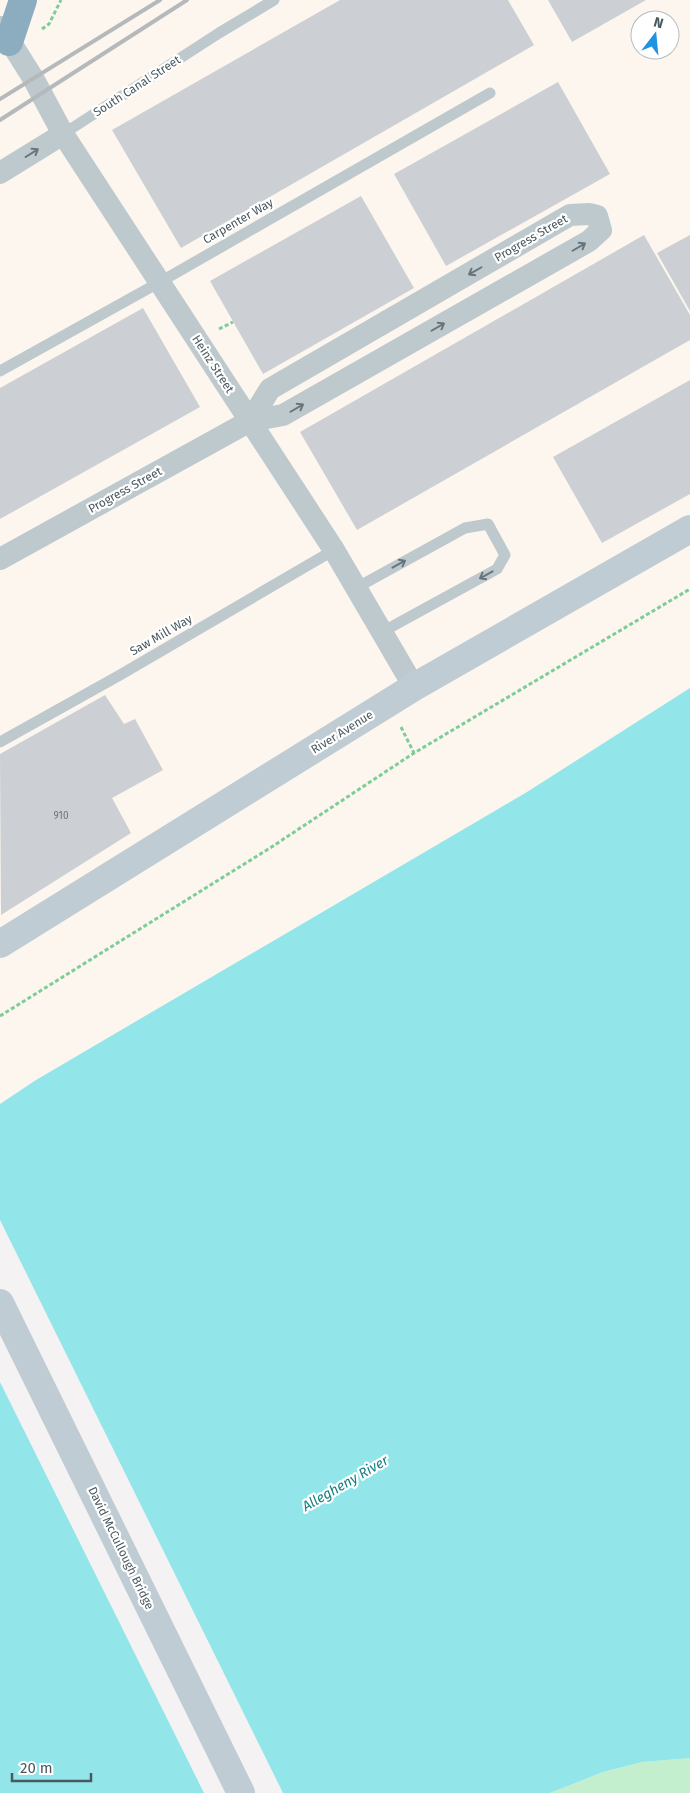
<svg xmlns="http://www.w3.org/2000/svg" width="690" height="1793" font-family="'Fira Sans',sans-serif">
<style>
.commercial{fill:#fcf6ee;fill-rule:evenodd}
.green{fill:#c4efce}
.water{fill:#92e6ea}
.pier{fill:#f4f2f3}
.building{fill:#ccd0d4}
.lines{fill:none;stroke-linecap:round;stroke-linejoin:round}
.path{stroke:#7ccd98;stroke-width:3;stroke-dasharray:4 2.5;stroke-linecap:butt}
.lane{stroke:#bec9ce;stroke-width:11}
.street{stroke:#bec9ce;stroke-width:22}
.secondary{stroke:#bfccd3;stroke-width:28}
.highway{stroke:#8cadbf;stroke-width:28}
.rail{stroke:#b5b9bc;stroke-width:4}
.oneway{stroke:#67757b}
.labels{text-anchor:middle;stroke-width:4.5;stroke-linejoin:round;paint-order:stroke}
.number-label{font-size:10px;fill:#6a777c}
.street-label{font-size:12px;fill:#4a595f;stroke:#fff}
.water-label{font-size:14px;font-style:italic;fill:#117f85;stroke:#fff}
</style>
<rect width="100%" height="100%" fill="#f4f2f3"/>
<path class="commercial" d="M 0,0 L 690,0 L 690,688 L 527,792 L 36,1080 L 0,1104 ZM 640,20 L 670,20 L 670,50 L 640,50 Z"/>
<path class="green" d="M 690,1758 L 690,1793 L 550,1793 L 603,1772 L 642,1762 Z"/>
<path class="water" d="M 690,688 L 690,1758 L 642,1762 L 603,1772 L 550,1793 L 0,1793 L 0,1104 L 36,1080 L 527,792 Z"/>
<path class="pier" d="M 0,1220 L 283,1793 L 204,1793 L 0,1382 Z"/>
<g class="building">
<path d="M 340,0 L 508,0 L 534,45 L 181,248 L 112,130 Z"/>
<path d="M 548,0 L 646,0 L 572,42 Z"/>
<path d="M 558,82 L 610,174 L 446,266 L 394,174 Z"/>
<path d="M 361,196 L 414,288 L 263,374 L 210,281 Z"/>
<path d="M 644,235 L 690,315 L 690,340 L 357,530 L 300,432 Z"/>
<path d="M 690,235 L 690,311 L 657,253 Z"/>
<path d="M 143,308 L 200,407 L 0,519 L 0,388 Z"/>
<path d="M 690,380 L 690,494 L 602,543 L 553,457 Z"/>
<path d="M 105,695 L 124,724 L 135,719 L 163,770 L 112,798 L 131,833 L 1,915 L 0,754 Z"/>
</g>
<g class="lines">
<g class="path">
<path d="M 42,29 L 49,24 L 61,0"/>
<path d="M 219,329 L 233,322"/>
<path d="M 401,727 L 414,753"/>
<path d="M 0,1016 L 270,848 L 414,753 L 690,589"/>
</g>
<g class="lane">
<path d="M 63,134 L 219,33 L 274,0"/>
<path d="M 0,371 L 160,282 L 490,93"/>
<path d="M 356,588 L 465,528 L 488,524 L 505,555 L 497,569 L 382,632"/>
<path d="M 0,742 L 120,675 L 334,550"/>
</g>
<g class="street">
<path d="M 1,27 L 33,78 L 63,134 L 334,550 L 414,687"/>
<path d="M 0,173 L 63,134"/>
<path d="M 0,559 L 250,421 L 283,415 L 589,241 L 601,230 L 597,216 L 589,214 L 570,215 L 270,389 L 250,421"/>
</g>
<g class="secondary">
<path d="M 0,944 L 414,687 L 690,529"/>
<path d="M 0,1303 L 241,1793"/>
</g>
<path class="highway" d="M 9,42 L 23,0"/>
<g class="rail">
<path d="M 0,99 L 160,0"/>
<path d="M 0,120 L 187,0"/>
</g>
</g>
<defs><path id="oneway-shaft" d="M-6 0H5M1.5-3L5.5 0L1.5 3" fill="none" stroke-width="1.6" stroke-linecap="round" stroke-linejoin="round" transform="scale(1.25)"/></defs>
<g class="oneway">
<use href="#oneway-shaft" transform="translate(32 153) rotate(-32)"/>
<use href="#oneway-shaft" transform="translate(579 247) rotate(-30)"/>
<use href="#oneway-shaft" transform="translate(475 271) rotate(150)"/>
<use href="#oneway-shaft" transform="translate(438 327) rotate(-30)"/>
<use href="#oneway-shaft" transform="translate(297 408) rotate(-30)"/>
<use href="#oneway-shaft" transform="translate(399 564) rotate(-29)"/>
<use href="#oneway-shaft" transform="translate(486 575) rotate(151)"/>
</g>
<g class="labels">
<g class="number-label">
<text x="61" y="819">910</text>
</g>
<g class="street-label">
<text transform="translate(137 86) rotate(-33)" y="4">South Canal Street</text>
<text transform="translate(238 221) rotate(-30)" y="4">Carpenter Way</text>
<text transform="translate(531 238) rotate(-30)" y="4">Progress Street</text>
<text transform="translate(213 364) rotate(57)" y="4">Heinz Street</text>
<text transform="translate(125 490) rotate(-29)" y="4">Progress Street</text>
<text transform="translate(161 635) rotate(-30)" y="4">Saw Mill Way</text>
<text transform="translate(342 732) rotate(-32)" y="4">River Avenue</text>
<text transform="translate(121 1548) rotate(64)" y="4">David McCullough Bridge</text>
</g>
<g class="water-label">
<text transform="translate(345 1483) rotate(-30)" y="5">Allegheny River</text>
</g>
</g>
<g transform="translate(655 35) rotate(16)"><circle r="24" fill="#ffffff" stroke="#b7bdbf"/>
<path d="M0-4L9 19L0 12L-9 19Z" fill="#2092e1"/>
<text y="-8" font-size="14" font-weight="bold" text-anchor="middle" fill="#4a595f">N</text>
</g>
<path d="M12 1773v8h79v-8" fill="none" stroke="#4a595f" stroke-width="2.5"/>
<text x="20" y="1773" font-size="15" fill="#4a595f" stroke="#ffffff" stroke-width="4" paint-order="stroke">20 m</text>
</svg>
